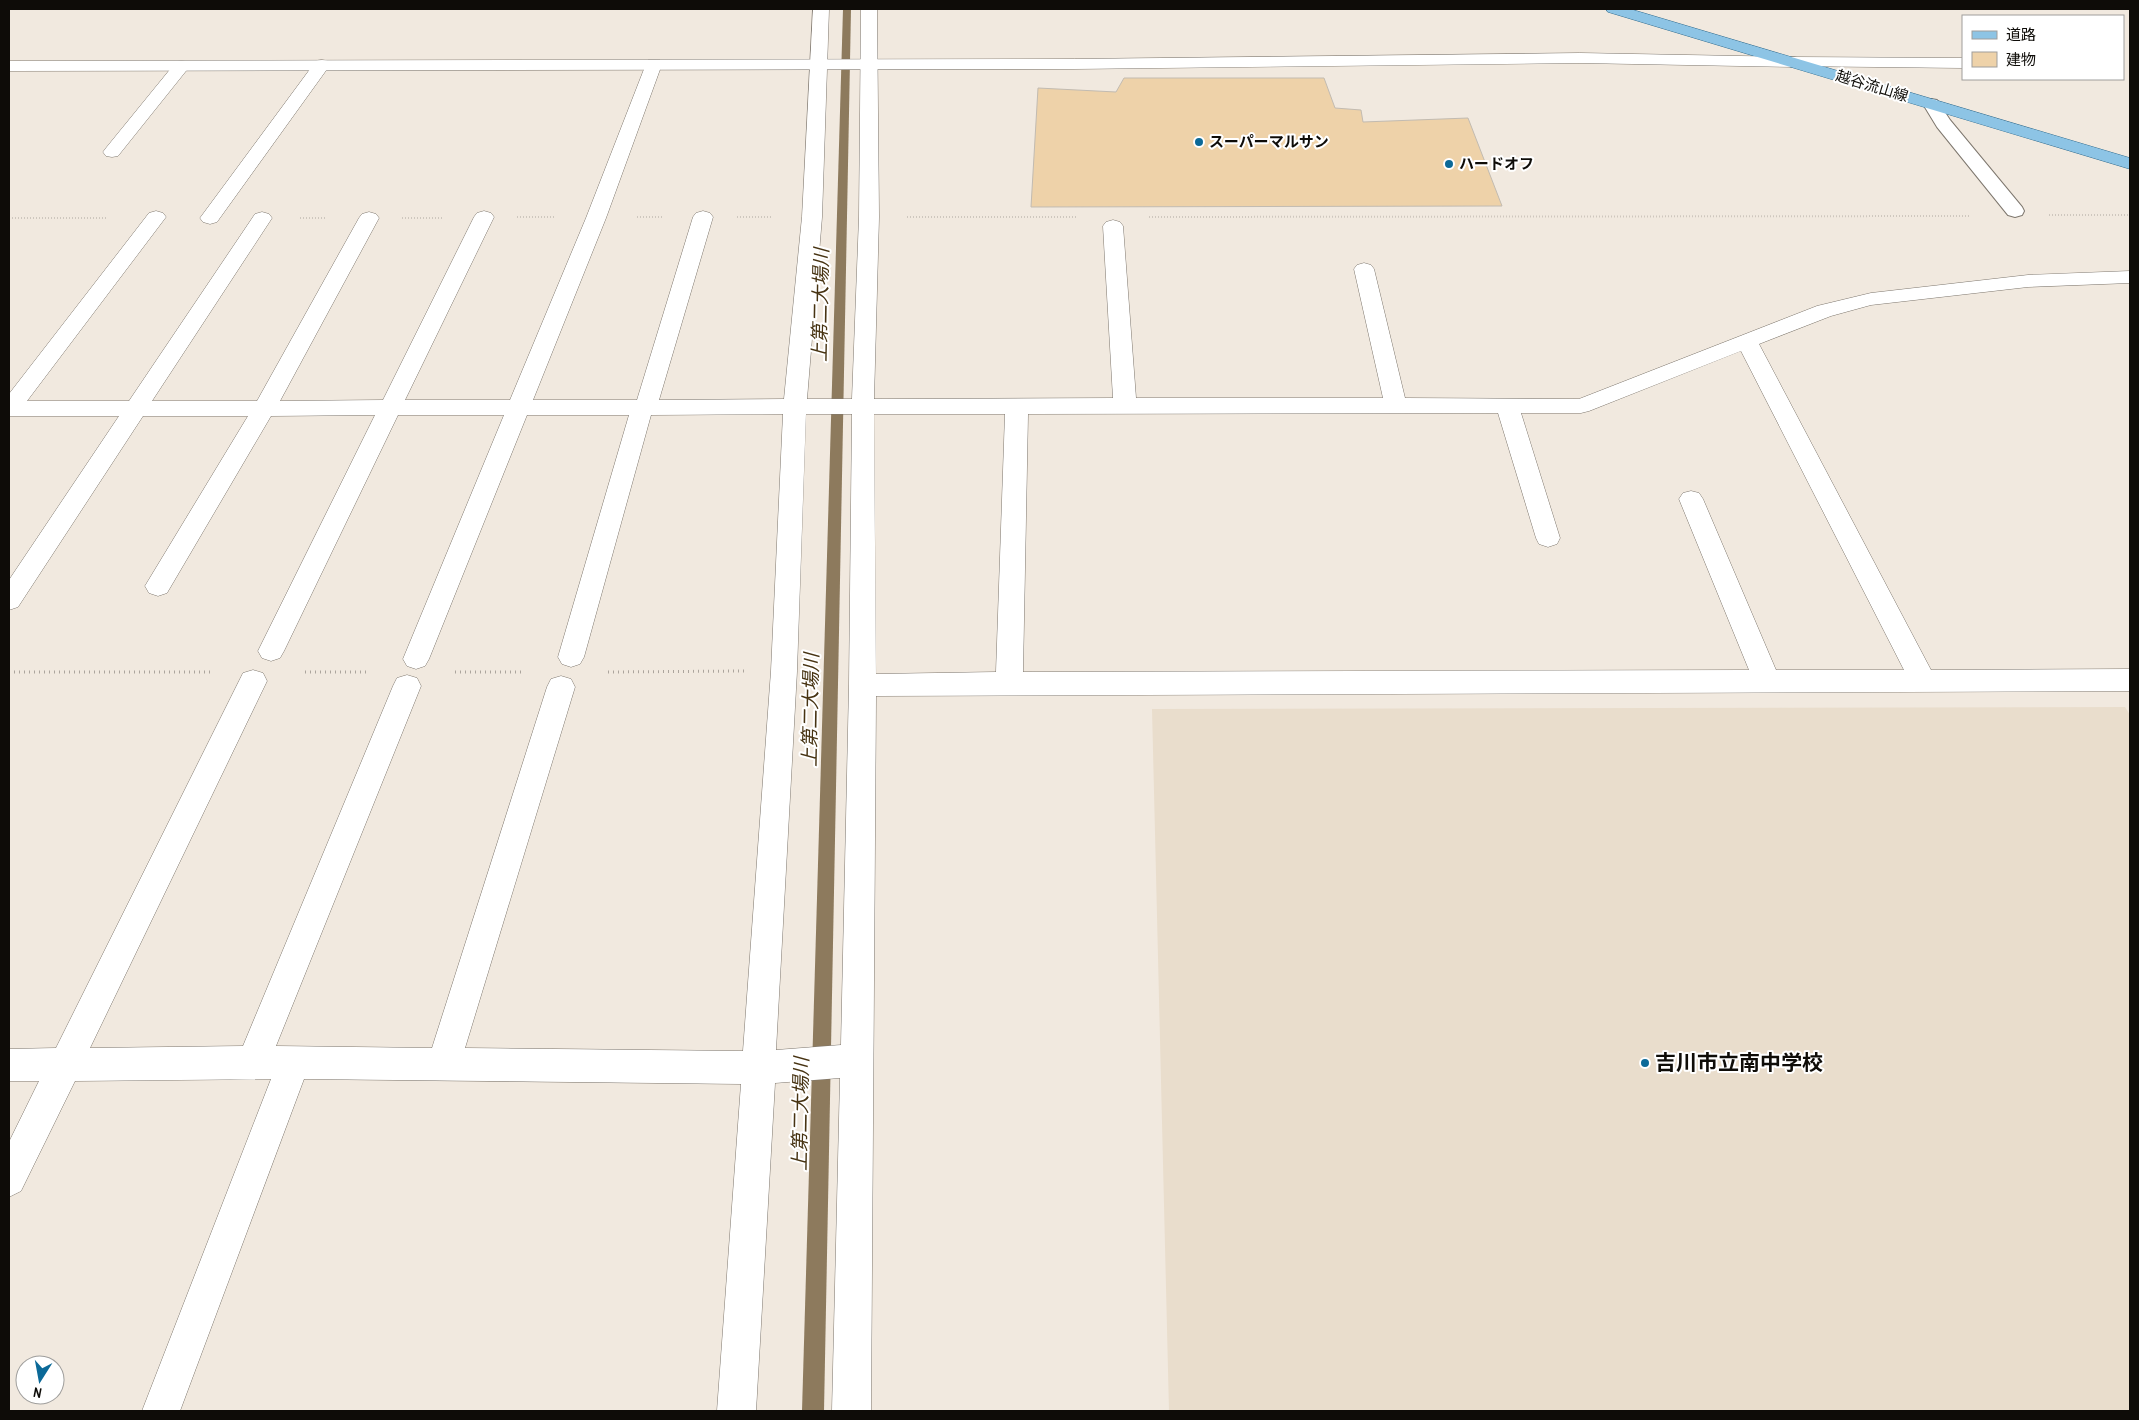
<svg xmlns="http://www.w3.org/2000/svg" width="2139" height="1420" font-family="'Archivo Narrow','Noto Sans JP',sans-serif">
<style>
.built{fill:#e9ddcc}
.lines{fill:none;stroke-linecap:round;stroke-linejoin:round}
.stream{fill:#8d7a5d;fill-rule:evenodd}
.building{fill:#eed2a9;stroke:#c2bbb1}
.service-casing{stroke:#7e776e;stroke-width:2}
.minor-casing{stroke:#7e776e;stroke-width:1}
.tertiary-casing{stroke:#7e776e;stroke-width:1}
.primary-casing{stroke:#2f6a8d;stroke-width:1}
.path-far1{stroke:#aca59d;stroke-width:2;stroke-dasharray:0.5 2.5;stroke-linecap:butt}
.path{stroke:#aca59d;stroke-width:3;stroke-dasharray:1 4;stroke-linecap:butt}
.service{fill:#fff;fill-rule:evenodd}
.minor{fill:#fff;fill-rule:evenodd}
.tertiary{fill:#fff;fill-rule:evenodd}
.primary{fill:#8dc4e5;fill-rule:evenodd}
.poi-dot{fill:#0b6998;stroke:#fff;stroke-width:2}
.labels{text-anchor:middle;stroke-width:4;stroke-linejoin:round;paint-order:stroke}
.far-street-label{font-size:15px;fill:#0e0c08;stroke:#fff}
.far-poi-label{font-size:15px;font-weight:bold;fill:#0e0c08;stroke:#fff;text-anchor:start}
.water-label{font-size:19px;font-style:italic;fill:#473312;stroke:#fff}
.near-poi-label{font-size:21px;font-weight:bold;fill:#0e0c08;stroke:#fff;text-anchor:start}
</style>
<rect width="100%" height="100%" fill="#f1e9df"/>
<path class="built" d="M 2125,707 L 2130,715 L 2130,1411 L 1169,1411 L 1152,709 Z"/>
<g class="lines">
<path class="stream" d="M 843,9 L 851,9 L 824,1411 L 802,1411 Z"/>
</g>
<path class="building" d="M 1124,78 L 1324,78 L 1335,108 L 1361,110 L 1363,122 L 1468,118 L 1502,206 L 1031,207 L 1038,88 L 1116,92 Z"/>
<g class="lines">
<g class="service-casing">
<path id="service" d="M 1931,99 L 1937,100 L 1950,120 L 2022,207 L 2024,211 L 2022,215 L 2015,217 L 2008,215 L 1937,127 L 1923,104 L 1925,100 Z"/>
</g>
<g class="minor-casing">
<g id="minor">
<path d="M 813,9 L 829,9 L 822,217 L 807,399 L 852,399 L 859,217 L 861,9 L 877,9 L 879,217 L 874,399 L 1113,398 L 1103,226 L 1106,222 L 1113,220 L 1120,222 L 1123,226 L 1136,398 L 1383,398 L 1354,269 L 1357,265 L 1364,263 L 1371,265 L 1374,269 L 1405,398 L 1579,399 L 1817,306 L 1871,293 L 2028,275 L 2130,271 L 2130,283 L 2028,287 L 1871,305 L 1831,316 L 1759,344 L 1931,670 L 2130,669 L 2130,691 L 876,696 L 871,1411 L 832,1411 L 840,1078 L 775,1083 L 756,1411 L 717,1411 L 741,1084 L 304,1079 L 180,1411 L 142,1411 L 271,1079 L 75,1081 L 21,1191 L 9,1197 L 9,1142 L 39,1081 L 9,1081 L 9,1049 L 56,1048 L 243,673 L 253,670 L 263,673 L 267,681 L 90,1048 L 243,1046 L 393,686 L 397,678 L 407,675 L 417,678 L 421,686 L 276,1046 L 432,1048 L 547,687 L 551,679 L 561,676 L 571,679 L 575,687 L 465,1048 L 743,1051 L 771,671 L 783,414 L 651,415 L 584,657 L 580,664 L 571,667 L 562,664 L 558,657 L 629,415 L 527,415 L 429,659 L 425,666 L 416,669 L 407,666 L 403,659 L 504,415 L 398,415 L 284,651 L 280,658 L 271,661 L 262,658 L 258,651 L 375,415 L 271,416 L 167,593 L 158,596 L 149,593 L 145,586 L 248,416 L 143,416 L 18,607 L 9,610 L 9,580 L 119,416 L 9,416 L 9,394 L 149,213 L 156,211 L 163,213 L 166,217 L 27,401 L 129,401 L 255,214 L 262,212 L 269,214 L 272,218 L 152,401 L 257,401 L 359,218 L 362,214 L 369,212 L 376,214 L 379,218 L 280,401 L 383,400 L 474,217 L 477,213 L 484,211 L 491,213 L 494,217 L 405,400 L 510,400 L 586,218 L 646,64 L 648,60 L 660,60 L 662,64 L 606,218 L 533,400 L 637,400 L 693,217 L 696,213 L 703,211 L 710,213 L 713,217 L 659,400 L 784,399 L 802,217 ZM 1741,351 L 1904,670 L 1776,670 L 1703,499 L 1699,493 L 1691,491 L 1683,493 L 1679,499 L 1749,670 L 1023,672 L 1028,414 L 1498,413 L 1536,538 L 1539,544 L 1548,547 L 1557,544 L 1560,538 L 1521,413 L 1581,413 L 1589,411 ZM 806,414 L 852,414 L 849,685 L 841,1045 L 776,1050 L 797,671 ZM 874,414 L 1005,414 L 996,672 L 876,674 Z"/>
<path d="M 1794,57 L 1963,58 L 1963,68 L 1788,66 L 1786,62 L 1788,58 Z"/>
<path d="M 322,60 L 328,61 L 330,65 L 217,222 L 210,224 L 203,222 L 200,218 L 203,214 L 316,61 Z"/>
<path d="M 182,61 L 188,62 L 190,66 L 118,156 L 112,157 L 106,156 L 103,152 L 106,148 L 176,62 Z"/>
</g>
</g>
<g class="tertiary-casing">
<path id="tertiary" d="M 1580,53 L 1794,57 L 1800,58 L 1802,62 L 1800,66 L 1794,67 L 1580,63 L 1074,69 L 9,71 L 9,61 L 1074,59 Z"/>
</g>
<g class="primary-casing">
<path id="primary" d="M 1606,9 L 1630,9 L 2130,158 L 2130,169 L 1608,12 Z"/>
</g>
<g class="path-far1">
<path d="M 2049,215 L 2130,215"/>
<path d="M 517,217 L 556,217"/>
<path d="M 637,217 L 663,217"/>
<path d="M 737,217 L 773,217"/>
<path d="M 907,217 L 1078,217"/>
<path d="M 1149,217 L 1971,216"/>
<path d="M 9,218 L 108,218"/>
<path d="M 300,218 L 326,218"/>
<path d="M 402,218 L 443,218"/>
</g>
<g class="path">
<path d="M 9,672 L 211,672"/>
<path d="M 305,672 L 369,672"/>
<path d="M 455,672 L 524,672"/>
<path d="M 608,672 L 744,671"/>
</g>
<use href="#service" class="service"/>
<use href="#minor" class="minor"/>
<use href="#tertiary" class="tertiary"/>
<use href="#primary" class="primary"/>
</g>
<g class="poi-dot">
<circle cx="1199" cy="142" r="5"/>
<circle cx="1449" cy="164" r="5"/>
<circle cx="1645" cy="1063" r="5"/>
</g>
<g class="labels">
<g class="far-street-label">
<text transform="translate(1872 86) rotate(17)" y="5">越谷流山線</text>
</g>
<g class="far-poi-label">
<text x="1209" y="147">スーパーマルサン</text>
<text x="1459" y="169">ハードオフ</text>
</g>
<g class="water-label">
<text transform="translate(820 305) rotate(-89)" y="7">上第二大場川</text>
<text transform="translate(810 710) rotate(-89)" y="7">上第二大場川</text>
<text transform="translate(800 1114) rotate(-89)" y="7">上第二大場川</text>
</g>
<g class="near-poi-label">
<text x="1655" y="1070">吉川市立南中学校</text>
</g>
</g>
<rect width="2139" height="1420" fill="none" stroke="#0e0c08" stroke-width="20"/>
<rect x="1962" y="15" width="162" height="65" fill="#ffffff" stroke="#9f9e9c"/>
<rect x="1972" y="31" width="25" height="8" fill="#8dc4e5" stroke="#9f9e9c"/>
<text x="2006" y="40" font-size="15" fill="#0e0c08">道路</text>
<rect x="1972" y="52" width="25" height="15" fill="#eed2a9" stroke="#9f9e9c"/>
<text x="2006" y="65" font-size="15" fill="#0e0c08">建物</text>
<g transform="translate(40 1380) rotate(191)"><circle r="24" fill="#ffffff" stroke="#9f9e9c"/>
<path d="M0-4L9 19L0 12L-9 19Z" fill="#0b6998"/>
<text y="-8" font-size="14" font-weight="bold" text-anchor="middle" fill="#0e0c08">N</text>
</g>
</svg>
